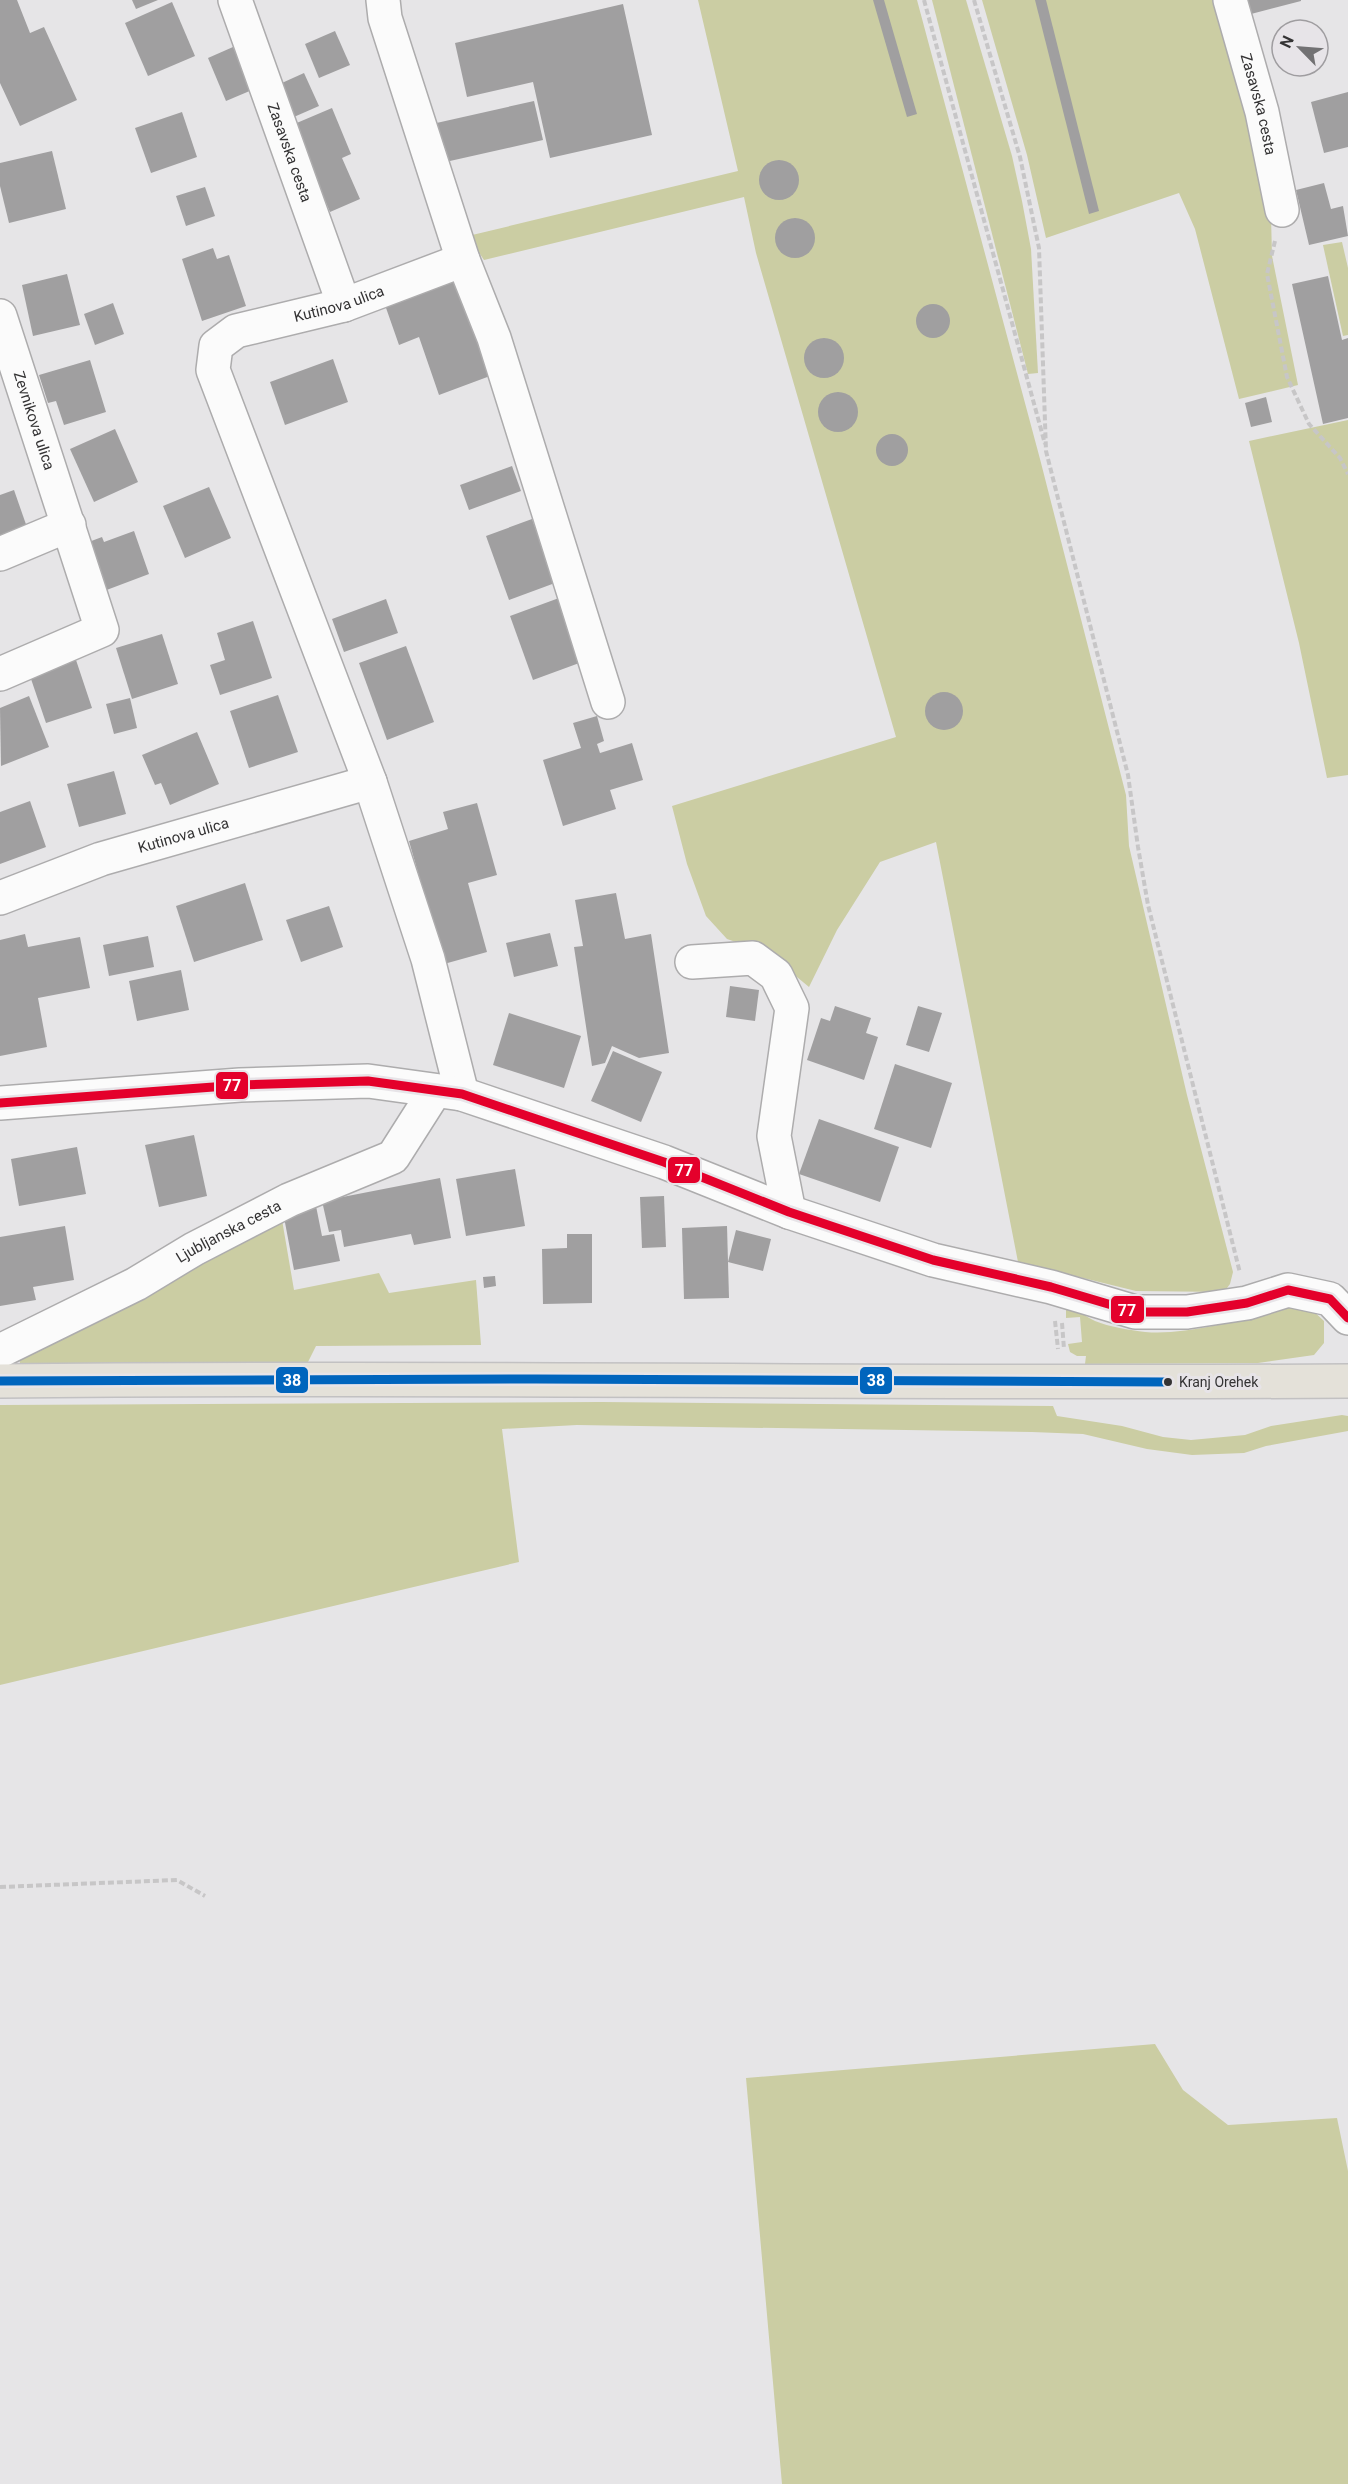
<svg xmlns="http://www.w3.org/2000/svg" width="1348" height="2484" font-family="Roboto,sans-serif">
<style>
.green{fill:#cbcda3}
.building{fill:#a09fa0}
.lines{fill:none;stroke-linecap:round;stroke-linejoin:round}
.street-casing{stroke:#adacad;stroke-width:36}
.primary-casing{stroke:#c2c1c2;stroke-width:36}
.path{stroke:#c7c6c7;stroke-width:4;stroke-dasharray:6 3;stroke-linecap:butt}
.street{stroke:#fbfbfb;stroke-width:33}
.primary{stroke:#e4e1d9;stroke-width:33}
.bus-1-casing{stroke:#e7e4e8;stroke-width:14}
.bus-2-casing{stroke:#e7e4e8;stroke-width:14}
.bus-1{stroke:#e4002b;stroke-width:9}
.bus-2{stroke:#0065bd;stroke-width:9}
.bus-dot{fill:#343334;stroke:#e7e4e8;stroke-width:2}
.labels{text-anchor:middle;stroke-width:6;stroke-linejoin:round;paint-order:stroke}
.bus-label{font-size:14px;fill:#343334;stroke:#e7e4e8;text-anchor:start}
.street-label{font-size:15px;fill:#343334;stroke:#e7e4e8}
.line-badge{stroke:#e7e4e8;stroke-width:2}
.badge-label{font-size:16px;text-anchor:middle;font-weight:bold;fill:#fff}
</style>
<rect width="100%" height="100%" fill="#e6e5e7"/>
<g class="green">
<path d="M 698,0 L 917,0 L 1040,459 L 1126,795 L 1129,846 L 1187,1095 L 1233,1272 L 1230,1284 L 1224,1292 L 1136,1291 L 1018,1262 L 936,842 L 880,862 L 837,930 L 809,987 L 768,953 L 727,939 L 706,916 L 687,864 L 672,806 L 896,737 L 756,253 L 744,197 L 484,260 L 468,236 L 738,171 Z"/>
<path d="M 932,0 L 966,0 L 1012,156 L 1022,201 L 1031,249 L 1038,373 L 1028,374 Z"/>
<path d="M 982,0 L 1218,0 L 1270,176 L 1272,256 L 1298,385 L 1239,399 L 1195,229 L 1179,193 L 1046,238 L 1027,155 Z"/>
<path d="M 1342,242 L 1348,268 L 1348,335 L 1343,336 L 1323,245 Z"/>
<path d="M 1348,420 L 1348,775 L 1327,778 L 1299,643 L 1249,441 Z"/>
<path d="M 281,1214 L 294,1290 L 379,1273 L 389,1293 L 476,1280 L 481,1345 L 316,1346 L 307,1364 L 20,1363 L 19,1355 Z"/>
<path d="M 1288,1308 L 1311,1309 L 1324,1321 L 1324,1343 L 1314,1355 L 1258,1363 L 1085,1364 L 1086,1356 L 1077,1356 L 1070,1352 L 1068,1344 L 1082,1342 L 1080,1317 L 1066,1318 L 1066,1309 C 1079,1309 1084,1316 1095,1321 C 1109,1327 1130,1330 1145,1332 C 1186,1336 1248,1318 1288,1308 Z"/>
<path d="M 601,1402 L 1053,1406 L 1057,1416 L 1122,1426 L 1163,1437 L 1191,1440 L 1245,1435 L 1271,1426 L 1342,1415 L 1348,1416 L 1348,1431 L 1266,1446 L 1244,1453 L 1192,1455 L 1147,1449 L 1083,1434 L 1032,1432 L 577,1425 L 502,1429 L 519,1562 L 0,1685 L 0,1405 Z"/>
<path d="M 1155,2044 L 1183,2090 L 1228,2125 L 1337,2118 L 1348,2171 L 1348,2484 L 782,2484 L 746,2078 Z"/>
</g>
<g class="building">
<path d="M 0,0 L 17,0 L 30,33 L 44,27 L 77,100 L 20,126 L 0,83 Z"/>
<path d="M 132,0 L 158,0 L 136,9 Z"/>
<path d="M 873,0 L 884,0 L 917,114 L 907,117 Z"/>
<path d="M 1035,0 L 1046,0 L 1099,211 L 1089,214 Z"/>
<path d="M 1247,0 L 1301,0 L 1301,1 L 1251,14 Z"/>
<path d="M 172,2 L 195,56 L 148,76 L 125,23 Z"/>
<path d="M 623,4 L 652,135 L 550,158 L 533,82 L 467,97 L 455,43 Z"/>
<path d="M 335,31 L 350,65 L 319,78 L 305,44 Z"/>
<path d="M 233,47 L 252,90 L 226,101 L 208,58 Z"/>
<path d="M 304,73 L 319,106 L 287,120 L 273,87 Z"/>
<path d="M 1348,92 L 1348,147 L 1324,153 L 1311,102 Z"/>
<path d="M 534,101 L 543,140 L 441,163 L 432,124 Z"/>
<path d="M 332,108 L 351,154 L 342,158 L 360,199 L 330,212 L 292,125 Z"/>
<path d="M 182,112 L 197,157 L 151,173 L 135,128 Z"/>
<path d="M 52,151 L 66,209 L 9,223 L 0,186 L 0,163 Z"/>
<circle cx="779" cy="180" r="20"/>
<path d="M 1324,183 L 1331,209 L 1343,206 L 1348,236 L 1309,245 L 1296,190 Z"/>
<path d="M 205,187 L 215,216 L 186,226 L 176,196 Z"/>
<circle cx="795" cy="238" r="20"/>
<path d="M 213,248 L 217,259 L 229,255 L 246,306 L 202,321 L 182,259 Z"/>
<path d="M 67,274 L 80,325 L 33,336 L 22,285 Z"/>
<path d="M 1328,276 L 1342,340 L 1348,338 L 1348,418 L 1323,424 L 1292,284 Z"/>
<path d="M 455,279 L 490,376 L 439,395 L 419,337 L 399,345 L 385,305 Z"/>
<path d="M 113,303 L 124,334 L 95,345 L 84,314 Z"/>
<circle cx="933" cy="321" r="17"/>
<circle cx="824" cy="358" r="20"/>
<path d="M 333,359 L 348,402 L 285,425 L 270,382 Z"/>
<path d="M 90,360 L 106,412 L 64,425 L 56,401 L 48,403 L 39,375 Z"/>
<circle cx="838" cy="412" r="20"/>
<path d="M 1266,397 L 1272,422 L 1251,427 L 1245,403 Z"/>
<path d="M 115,429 L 138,482 L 94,502 L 70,449 Z"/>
<circle cx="892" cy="450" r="16"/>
<path d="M 512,466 L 521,491 L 469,510 L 460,485 Z"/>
<path d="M 209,487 L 231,538 L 185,558 L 163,506 Z"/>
<path d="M 14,490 L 29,533 L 0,544 L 0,495 Z"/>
<path d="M 532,519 L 555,583 L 509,600 L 486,536 Z"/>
<path d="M 134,531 L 149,574 L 96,594 L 78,546 L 102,537 L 104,542 Z"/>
<path d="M 559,598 L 582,662 L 533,680 L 510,616 Z"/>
<path d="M 386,599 L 398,633 L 344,652 L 332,619 Z"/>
<path d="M 253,621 L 272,678 L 220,695 L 210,665 L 225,660 L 217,633 Z"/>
<path d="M 162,634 L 178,684 L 132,699 L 116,648 Z"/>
<path d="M 406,646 L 434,722 L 387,740 L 359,663 Z"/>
<path d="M 76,660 L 92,708 L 46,723 L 30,676 Z"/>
<circle cx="944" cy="711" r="19"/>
<path d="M 278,695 L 298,752 L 249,768 L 230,711 Z"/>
<path d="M 29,696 L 49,747 L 1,766 L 0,708 Z"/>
<path d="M 130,698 L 137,728 L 114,734 L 106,704 Z"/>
<path d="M 597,716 L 604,741 L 597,744 L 600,753 L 632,743 L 643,780 L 610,790 L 616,809 L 563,826 L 543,760 L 581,748 L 573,723 Z"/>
<path d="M 197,732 L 219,784 L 170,805 L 161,783 L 155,785 L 142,755 Z"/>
<path d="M 114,771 L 126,814 L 79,827 L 67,784 Z"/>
<path d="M 30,801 L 46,847 L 0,864 L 0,812 Z"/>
<path d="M 477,803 L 497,875 L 468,883 L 487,952 L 444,964 L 409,841 L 448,829 L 443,812 Z"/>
<path d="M 245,883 L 263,940 L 194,962 L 176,906 Z"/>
<path d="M 616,893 L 625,939 L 651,934 L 669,1053 L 639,1058 L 612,1046 L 605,1063 L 592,1066 L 574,947 L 583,946 L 575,900 Z"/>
<path d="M 329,906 L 343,947 L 301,962 L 286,920 Z"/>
<path d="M 550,933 L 558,966 L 514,977 L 506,943 Z"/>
<path d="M 25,934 L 28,947 L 80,937 L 90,988 L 38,998 L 47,1047 L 0,1056 L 0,940 Z"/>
<path d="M 148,936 L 154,967 L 109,976 L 103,945 Z"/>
<path d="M 181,970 L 189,1010 L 137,1021 L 129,981 Z"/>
<path d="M 730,986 L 759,990 L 755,1021 L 726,1017 Z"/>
<path d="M 835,1006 L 871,1018 L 866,1033 L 878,1037 L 864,1080 L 807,1060 L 821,1018 L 830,1021 Z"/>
<path d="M 918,1006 L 942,1013 L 929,1052 L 906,1045 Z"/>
<path d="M 509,1013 L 581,1036 L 564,1088 L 493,1065 Z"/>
<path d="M 613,1051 L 662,1072 L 641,1122 L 591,1101 Z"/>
<path d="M 895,1064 L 952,1083 L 931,1148 L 874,1129 Z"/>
<path d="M 819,1119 L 899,1147 L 880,1202 L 799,1174 Z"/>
<path d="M 194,1135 L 207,1196 L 159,1207 L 145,1145 Z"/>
<path d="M 77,1147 L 86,1194 L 19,1206 L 11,1159 Z"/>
<path d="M 515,1169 L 525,1226 L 466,1236 L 456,1179 Z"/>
<path d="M 440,1178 L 451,1238 L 414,1245 L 411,1234 L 344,1247 L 341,1230 L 329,1232 L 322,1201 Z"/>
<path d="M 664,1196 L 666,1247 L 642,1248 L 640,1197 Z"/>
<path d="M 316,1206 L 322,1236 L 334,1234 L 340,1261 L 294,1270 L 283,1212 Z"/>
<path d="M 65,1226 L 74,1280 L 33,1287 L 36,1300 L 0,1306 L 0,1237 Z"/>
<path d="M 727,1226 L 729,1298 L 684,1299 L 682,1228 Z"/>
<path d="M 736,1230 L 771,1239 L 763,1271 L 728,1262 Z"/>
<path d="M 567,1234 L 592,1234 L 592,1303 L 543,1304 L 542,1249 L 567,1248 Z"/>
<path d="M 495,1276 L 496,1286 L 484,1288 L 483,1277 Z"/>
</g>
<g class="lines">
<g class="street-casing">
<g id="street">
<path id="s1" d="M 235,0 L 344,305"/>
<path d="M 383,0 L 385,18 L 463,260"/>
<path id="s2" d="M 1230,0 L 1262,112 L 1282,210"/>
<path id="s3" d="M 0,316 L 102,630 L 0,674"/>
<path d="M 0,554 L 69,525"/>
<path id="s4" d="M 0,898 L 101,859 L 370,782"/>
<path d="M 692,962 L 753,958 L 776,975 L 792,1008 L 774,1136 L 789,1212"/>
<path id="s5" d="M 462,1094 L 428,959 L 370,782 L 213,370 L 216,346 L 236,331 L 344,305 L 463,260 L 494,338 L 608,702"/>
<path d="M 0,1103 L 240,1085 L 368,1081 L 462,1094 L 664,1162 L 789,1212 L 933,1260 L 1051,1287 L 1135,1312 L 1187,1312 L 1247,1303 L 1288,1290 L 1330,1299 L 1348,1318"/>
<path id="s6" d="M 0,1351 L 136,1284 L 194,1249 L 289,1200 L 393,1157 L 435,1091"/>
</g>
</g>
<g class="primary-casing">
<path id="primary" d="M 0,1381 C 449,1376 899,1384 1348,1381"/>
</g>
<g class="path">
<path d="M 924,0 L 1045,444"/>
<path d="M 974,0 L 1020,157 L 1039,248 L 1046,451 L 1128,775 L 1138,847 L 1148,905 L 1240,1273"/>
<path d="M 1275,241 L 1267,274 L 1287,377 L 1309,424 L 1340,458 L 1348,474"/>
<path d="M 1055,1321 L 1058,1349"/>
<path d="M 1062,1323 L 1064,1349"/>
<path d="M 0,1887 L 177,1880 L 205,1896"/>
</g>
<use href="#street" class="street"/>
<use href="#primary" class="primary"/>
<g class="bus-1-casing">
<path id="bus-1" d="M 0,1103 L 240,1085 L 368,1081 L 462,1094 L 664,1162 L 789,1212 L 933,1260 L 1051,1287 L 1135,1312 L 1187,1312 L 1247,1303 L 1288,1290 L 1330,1299 L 1348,1318"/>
</g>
<g class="bus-2-casing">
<path id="bus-2" d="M 0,1381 L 536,1379 L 1168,1382"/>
</g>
<use href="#bus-1" class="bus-1"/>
<use href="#bus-2" class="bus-2"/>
</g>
<circle class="bus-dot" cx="1168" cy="1382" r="5"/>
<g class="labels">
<g class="bus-label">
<text x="1179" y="1387">Kranj Orehek</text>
</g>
<g class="street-label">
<text dy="5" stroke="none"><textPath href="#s2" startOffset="108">Zasavska cesta</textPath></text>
<text dy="5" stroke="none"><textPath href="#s1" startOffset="162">Zasavska cesta</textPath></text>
<text dy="5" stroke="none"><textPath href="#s5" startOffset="922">Kutinova ulica</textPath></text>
<text dy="5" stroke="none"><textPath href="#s3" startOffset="110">Zevnikova ulica</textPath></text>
<text dy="5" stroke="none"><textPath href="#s4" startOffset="194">Kutinova ulica</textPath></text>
<text dy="5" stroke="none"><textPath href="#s6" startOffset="258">Ljubljanska cesta</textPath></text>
</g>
</g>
<g class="line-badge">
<rect x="215" y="1071" width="34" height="29" rx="6" fill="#e4002b"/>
<rect x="667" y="1156" width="34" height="28" rx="6" fill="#e4002b"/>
<rect x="1110" y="1295" width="35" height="29" rx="6" fill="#e4002b"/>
<rect x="275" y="1366" width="34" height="28" rx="6" fill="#0065bd"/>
<rect x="859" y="1366" width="34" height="29" rx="6" fill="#0065bd"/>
</g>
<g class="badge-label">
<text x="232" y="1091">77</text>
<text x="684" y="1176">77</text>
<text x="1127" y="1316">77</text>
<text x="292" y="1386">38</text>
<text x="876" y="1386">38</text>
</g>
<g transform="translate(1300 48) rotate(295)"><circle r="28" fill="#e7e4e8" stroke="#9f9da0" stroke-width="1.5"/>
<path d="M0-4.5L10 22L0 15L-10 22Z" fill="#727173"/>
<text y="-9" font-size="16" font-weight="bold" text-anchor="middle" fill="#343334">N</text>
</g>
</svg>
